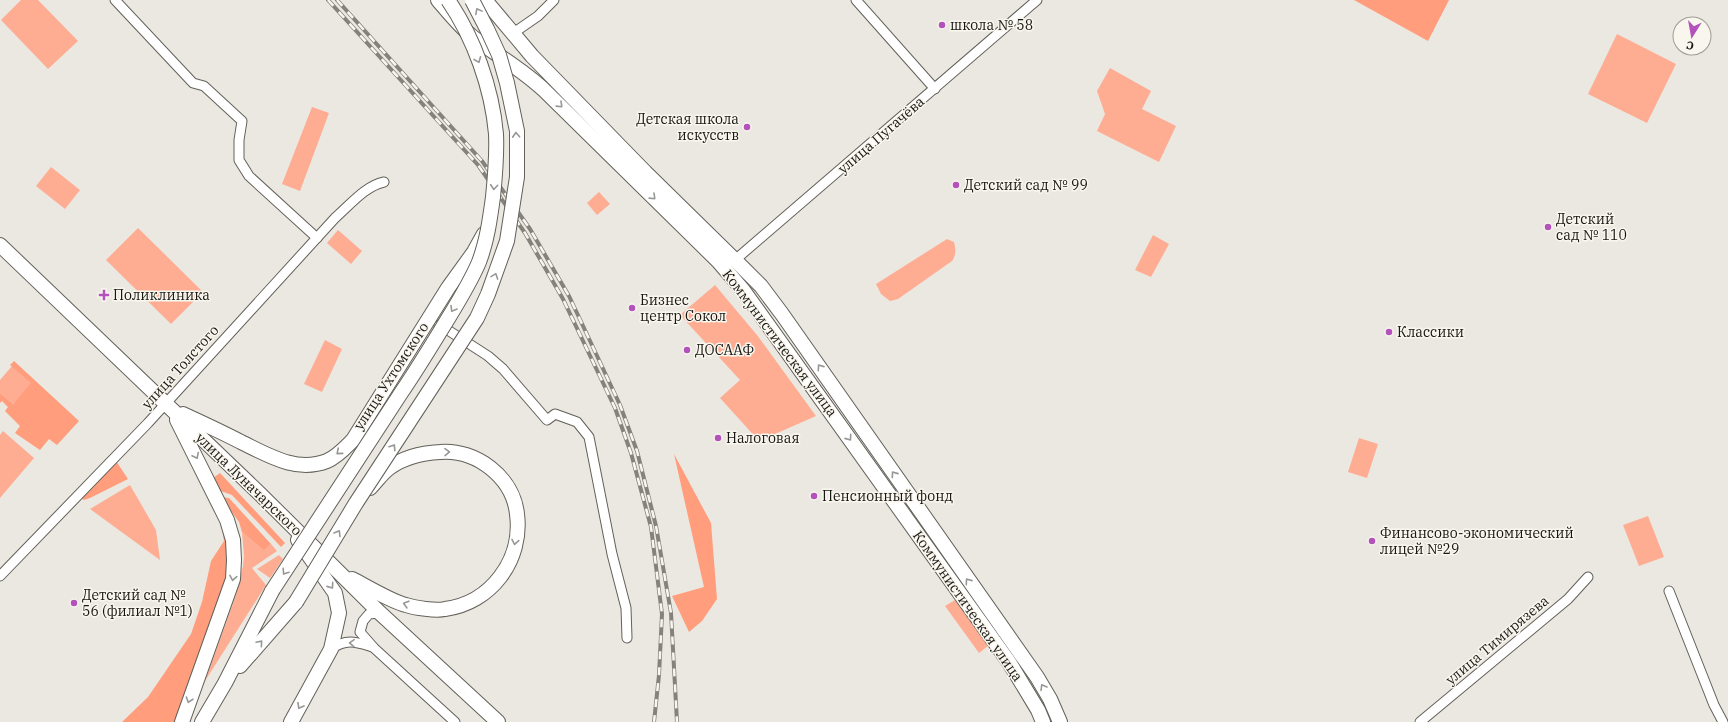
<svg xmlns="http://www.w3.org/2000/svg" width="1728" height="722" font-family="'IBM Plex Serif',serif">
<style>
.green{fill:#fead93}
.forest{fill:#ff9d7c}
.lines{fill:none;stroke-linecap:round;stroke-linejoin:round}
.minor-casing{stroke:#626059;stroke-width:11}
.primary-casing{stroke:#626059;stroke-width:16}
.minor{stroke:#fff;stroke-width:9}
.primary{stroke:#fff;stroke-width:14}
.rail-casing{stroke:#84827d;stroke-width:4}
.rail{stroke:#f9f6ee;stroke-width:2.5;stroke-dasharray:8;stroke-linecap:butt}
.primary-bridge-casing{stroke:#626059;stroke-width:16;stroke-linecap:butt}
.primary-bridge{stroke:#fff;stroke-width:14}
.oneway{stroke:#979795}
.poi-dot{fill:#b252ba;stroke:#f9f6ee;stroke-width:1.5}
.labels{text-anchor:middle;stroke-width:3;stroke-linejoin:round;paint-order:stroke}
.poi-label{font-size:14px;fill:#181714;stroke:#f9f6ee;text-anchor:start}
.street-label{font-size:14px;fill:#181714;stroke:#f9f6ee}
</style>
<rect width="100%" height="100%" fill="#ebe8e1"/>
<g class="green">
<path d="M 21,0 L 38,0 L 78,41 L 48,69 L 1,20 Z"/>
<path d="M 1617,34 L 1676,64 L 1647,123 L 1588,94 Z"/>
<path d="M 1110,68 L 1151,91 L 1142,109 L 1176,126 L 1159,162 L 1097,131 L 1105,114 L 1097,91 Z"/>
<path d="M 312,107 L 329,113 L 300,191 L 282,184 Z"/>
<path d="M 51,167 L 80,190 L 65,209 L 36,186 Z"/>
<path d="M 599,192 L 610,204 L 597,215 L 587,203 Z"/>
<path d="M 138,228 L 203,292 L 171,324 L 106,260 Z"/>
<path d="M 338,230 L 362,251 L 351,264 L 327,243 Z"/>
<path d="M 1153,235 L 1169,244 L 1151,277 L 1135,270 Z"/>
<path d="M 947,239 L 954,242 C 956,249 956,255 952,261 L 898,299 L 890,301 L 881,294 L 876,284 Z"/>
<path d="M 715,285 L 757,335 L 816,416 L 759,441 L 720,398 L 740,380 L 680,315 Z"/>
<path d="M 325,340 L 342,349 L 322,392 L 304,384 Z"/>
<path d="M 12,366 L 32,383 L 13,404 L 0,393 L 0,380 Z"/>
<path d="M 3,431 L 34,458 L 0,498 L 0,435 Z"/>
<path d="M 1359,438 L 1378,444 L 1367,478 L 1348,472 Z"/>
<path d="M 130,485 L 156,530 L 160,560 L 90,509 Z"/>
<path d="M 1648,516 L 1664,557 L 1639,566 L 1623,525 Z"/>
<path d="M 242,532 L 264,551 L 271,544 L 277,551 L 252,568 L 266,585 L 205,681 L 236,595 L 243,566 L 244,556 Z"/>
<path d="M 279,555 L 283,559 L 270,578 L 257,569 Z"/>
<path d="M 955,600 L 988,646 L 979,653 L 945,606 Z"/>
</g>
<g class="forest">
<path d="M 1354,0 L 1449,0 L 1428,41 Z"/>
<path d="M 14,361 L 79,421 L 57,445 L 49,439 L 40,450 L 15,433 L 20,426 L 5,411 L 8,407 L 2,401 L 0,403 L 0,393 L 13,404 L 31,383 L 10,365 Z"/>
<path d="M 674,454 L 711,523 L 717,599 L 702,621 L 689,632 L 672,596 L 704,587 Z"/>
<path d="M 116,461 L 128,479 L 90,498 L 84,500 L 81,498 Z"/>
<path d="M 220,473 L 285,543 L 281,547 L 232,495 L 218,490 L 213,478 Z"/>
<path d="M 221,497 L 229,498 L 271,544 L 264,551 L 242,532 L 239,522 Z"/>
<path d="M 225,526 L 229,572 L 175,722 L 122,722 L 148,697 L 191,634 L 202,602 L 211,561 L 224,541 L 222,529 Z"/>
</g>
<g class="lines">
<g class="minor-casing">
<g id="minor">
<path d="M 115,0 L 193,83 L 204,86 L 242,121 L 239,140 L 239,160 L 249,176 L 317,238"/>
<path d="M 856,0 L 935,89"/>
<path d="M 512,34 L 538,16 L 554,0"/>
<path d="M 735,260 L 1037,0"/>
<path d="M 439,326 L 440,325 L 488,356 L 503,369 L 547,420 L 555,414 L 577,422 L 589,437 L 612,554 L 626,608 L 627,638"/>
<path d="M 0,576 L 148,423 L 335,218 C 350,205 365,186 384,182"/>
<path d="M 1669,591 L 1714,705 L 1723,722"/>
<path d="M 380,613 L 369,614 L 363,621 L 360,632 L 374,648 L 455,722"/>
<path d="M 331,649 C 347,638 356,642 373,647"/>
<path d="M 1420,722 L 1568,599 L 1588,577"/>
</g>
</g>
<g class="primary-casing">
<g id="primary">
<path d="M 438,0 C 449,13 461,28 474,38 C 498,56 523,70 544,90 L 718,261 L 743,290 L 1009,662 L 1038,710 L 1043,722"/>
<path d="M 485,0 L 532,56 L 645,172 L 744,269 L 761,286 L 782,314 L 1037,677 L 1050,699 L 1060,722"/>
<path d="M 0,245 L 260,494 L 380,613 L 498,722"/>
<path d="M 183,414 C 202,423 222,432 241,442 C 268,455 296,473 327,461 C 337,457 346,447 353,440 L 448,288 L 474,252 L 484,234"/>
<path d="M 177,420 L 227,520 L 233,540 L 234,560 L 233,579 L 182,722"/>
<path d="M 352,579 C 366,586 392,602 406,605 C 415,608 436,611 445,609 C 491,603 523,560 517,514 C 513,477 476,449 440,452 C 422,453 404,457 389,468 C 382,473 376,482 370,488"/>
<path d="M 240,666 L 296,602"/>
<path d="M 202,722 L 225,683 L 272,591"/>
<path d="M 291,722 L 331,649 L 339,613 L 335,593 L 298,540"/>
</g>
</g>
<use href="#minor" class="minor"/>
<use href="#primary" class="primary"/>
<g class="rail-casing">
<g id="rail">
<path d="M 328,0 L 478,165 L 525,233 L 563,299 L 615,408 L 631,453 L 651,527 L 662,614 L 659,675 L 654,722"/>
<path d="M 337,0 L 482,161 L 530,229 L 569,296 L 620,405 L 637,451 L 656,526 L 671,613 L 677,722"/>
</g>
</g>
<use href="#rail" class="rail"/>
<g class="primary-bridge-casing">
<g id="primary-bridge">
<path d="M 272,591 C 315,525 358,459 401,393 C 418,368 433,343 449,317 C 460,299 471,281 479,262 C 487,241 490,219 493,197 C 495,177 497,154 496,134 C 492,88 474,38 448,0"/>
<path d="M 296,602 L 356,503 L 477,318 L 488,294 L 507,241 L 517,177 L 517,131 L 507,83 L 499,55 L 487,29 L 472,0"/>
</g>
</g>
<use href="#primary-bridge" class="primary-bridge"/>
</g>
<defs><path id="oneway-chevron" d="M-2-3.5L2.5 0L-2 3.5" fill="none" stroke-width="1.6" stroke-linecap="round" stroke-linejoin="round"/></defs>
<g class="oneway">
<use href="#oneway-chevron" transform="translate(478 11) rotate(-118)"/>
<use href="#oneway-chevron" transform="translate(478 60) rotate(68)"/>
<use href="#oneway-chevron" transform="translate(560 105) rotate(44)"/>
<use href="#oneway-chevron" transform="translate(516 135) rotate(-93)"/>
<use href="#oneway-chevron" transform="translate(494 187) rotate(95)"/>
<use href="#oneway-chevron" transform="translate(653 197) rotate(44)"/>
<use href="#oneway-chevron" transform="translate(495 276) rotate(-70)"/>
<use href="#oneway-chevron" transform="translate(453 309) rotate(121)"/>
<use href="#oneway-chevron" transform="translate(820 367) rotate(-125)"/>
<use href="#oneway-chevron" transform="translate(849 438) rotate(55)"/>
<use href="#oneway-chevron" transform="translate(393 447) rotate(-57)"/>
<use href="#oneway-chevron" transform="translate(339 452) rotate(140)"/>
<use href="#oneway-chevron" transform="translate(447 452) rotate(-1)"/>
<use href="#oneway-chevron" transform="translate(196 456) rotate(63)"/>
<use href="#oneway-chevron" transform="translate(894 474) rotate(-125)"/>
<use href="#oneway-chevron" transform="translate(338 533) rotate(-59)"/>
<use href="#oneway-chevron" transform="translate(515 542) rotate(101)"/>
<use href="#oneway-chevron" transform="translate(285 572) rotate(123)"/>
<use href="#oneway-chevron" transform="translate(233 578) rotate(100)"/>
<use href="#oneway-chevron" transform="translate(968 581) rotate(-125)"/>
<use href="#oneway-chevron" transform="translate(331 586) rotate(55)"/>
<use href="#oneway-chevron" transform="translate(406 604) rotate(-164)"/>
<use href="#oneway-chevron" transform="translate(260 643) rotate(-49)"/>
<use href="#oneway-chevron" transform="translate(352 643) rotate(-177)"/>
<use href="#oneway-chevron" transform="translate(1043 687) rotate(-121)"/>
<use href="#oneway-chevron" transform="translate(189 700) rotate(109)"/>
<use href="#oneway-chevron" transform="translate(300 706) rotate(119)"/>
</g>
<g class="poi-dot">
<circle cx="942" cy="25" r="4"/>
<circle cx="747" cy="127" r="4"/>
<circle cx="956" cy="185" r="4"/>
<circle cx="1548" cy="227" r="4"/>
<path d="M102 289h4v4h4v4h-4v4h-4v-4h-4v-4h4z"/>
<circle cx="632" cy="308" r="4"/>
<circle cx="1389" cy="332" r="4"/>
<circle cx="687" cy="350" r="4"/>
<circle cx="718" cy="438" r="4"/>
<circle cx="814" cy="496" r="4"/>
<circle cx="1372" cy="541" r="4"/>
<circle cx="74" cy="603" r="4"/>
</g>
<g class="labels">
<g class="poi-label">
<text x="950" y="30">школа № 58</text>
<text x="739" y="124" text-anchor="end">Детская школа<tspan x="739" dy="16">искусств</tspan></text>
<text x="964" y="190">Детский сад № 99</text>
<text x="1556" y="224">Детский<tspan x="1556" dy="16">сад № 110</tspan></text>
<text x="113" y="300">Поликлиника</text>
<text x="640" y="305">Бизнес<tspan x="640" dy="16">центр Сокол</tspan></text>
<text x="1397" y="337">Классики</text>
<text x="695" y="355">ДОСААФ</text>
<text x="726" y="443">Налоговая</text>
<text x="822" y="501">Пенсионный фонд</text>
<text x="1380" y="538">Финансово-экономический<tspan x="1380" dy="16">лицей №29</tspan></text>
<text x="82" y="600">Детский сад №<tspan x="82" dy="16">56 (филиал №1)</tspan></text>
</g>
<g class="street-label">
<text transform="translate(881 135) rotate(-41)" y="5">улица Пугачёва</text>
<text transform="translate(780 343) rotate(53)" y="5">Коммунистическая улица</text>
<text transform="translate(180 367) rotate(-48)" y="5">улица Толстого</text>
<text transform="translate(391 376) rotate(-57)" y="5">улица Ухтомского</text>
<text transform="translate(249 484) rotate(44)" y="5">улица Луначарского</text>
<text transform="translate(968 606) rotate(55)" y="5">Коммунистическая улица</text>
<text transform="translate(1497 640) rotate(-40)" y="5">улица Тимирязева</text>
</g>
</g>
<g transform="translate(1692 36) rotate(191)"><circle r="19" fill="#f9f6ee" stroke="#9f9d97"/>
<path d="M0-3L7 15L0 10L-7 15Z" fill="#b252ba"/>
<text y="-6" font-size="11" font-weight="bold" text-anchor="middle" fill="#181714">С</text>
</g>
</svg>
